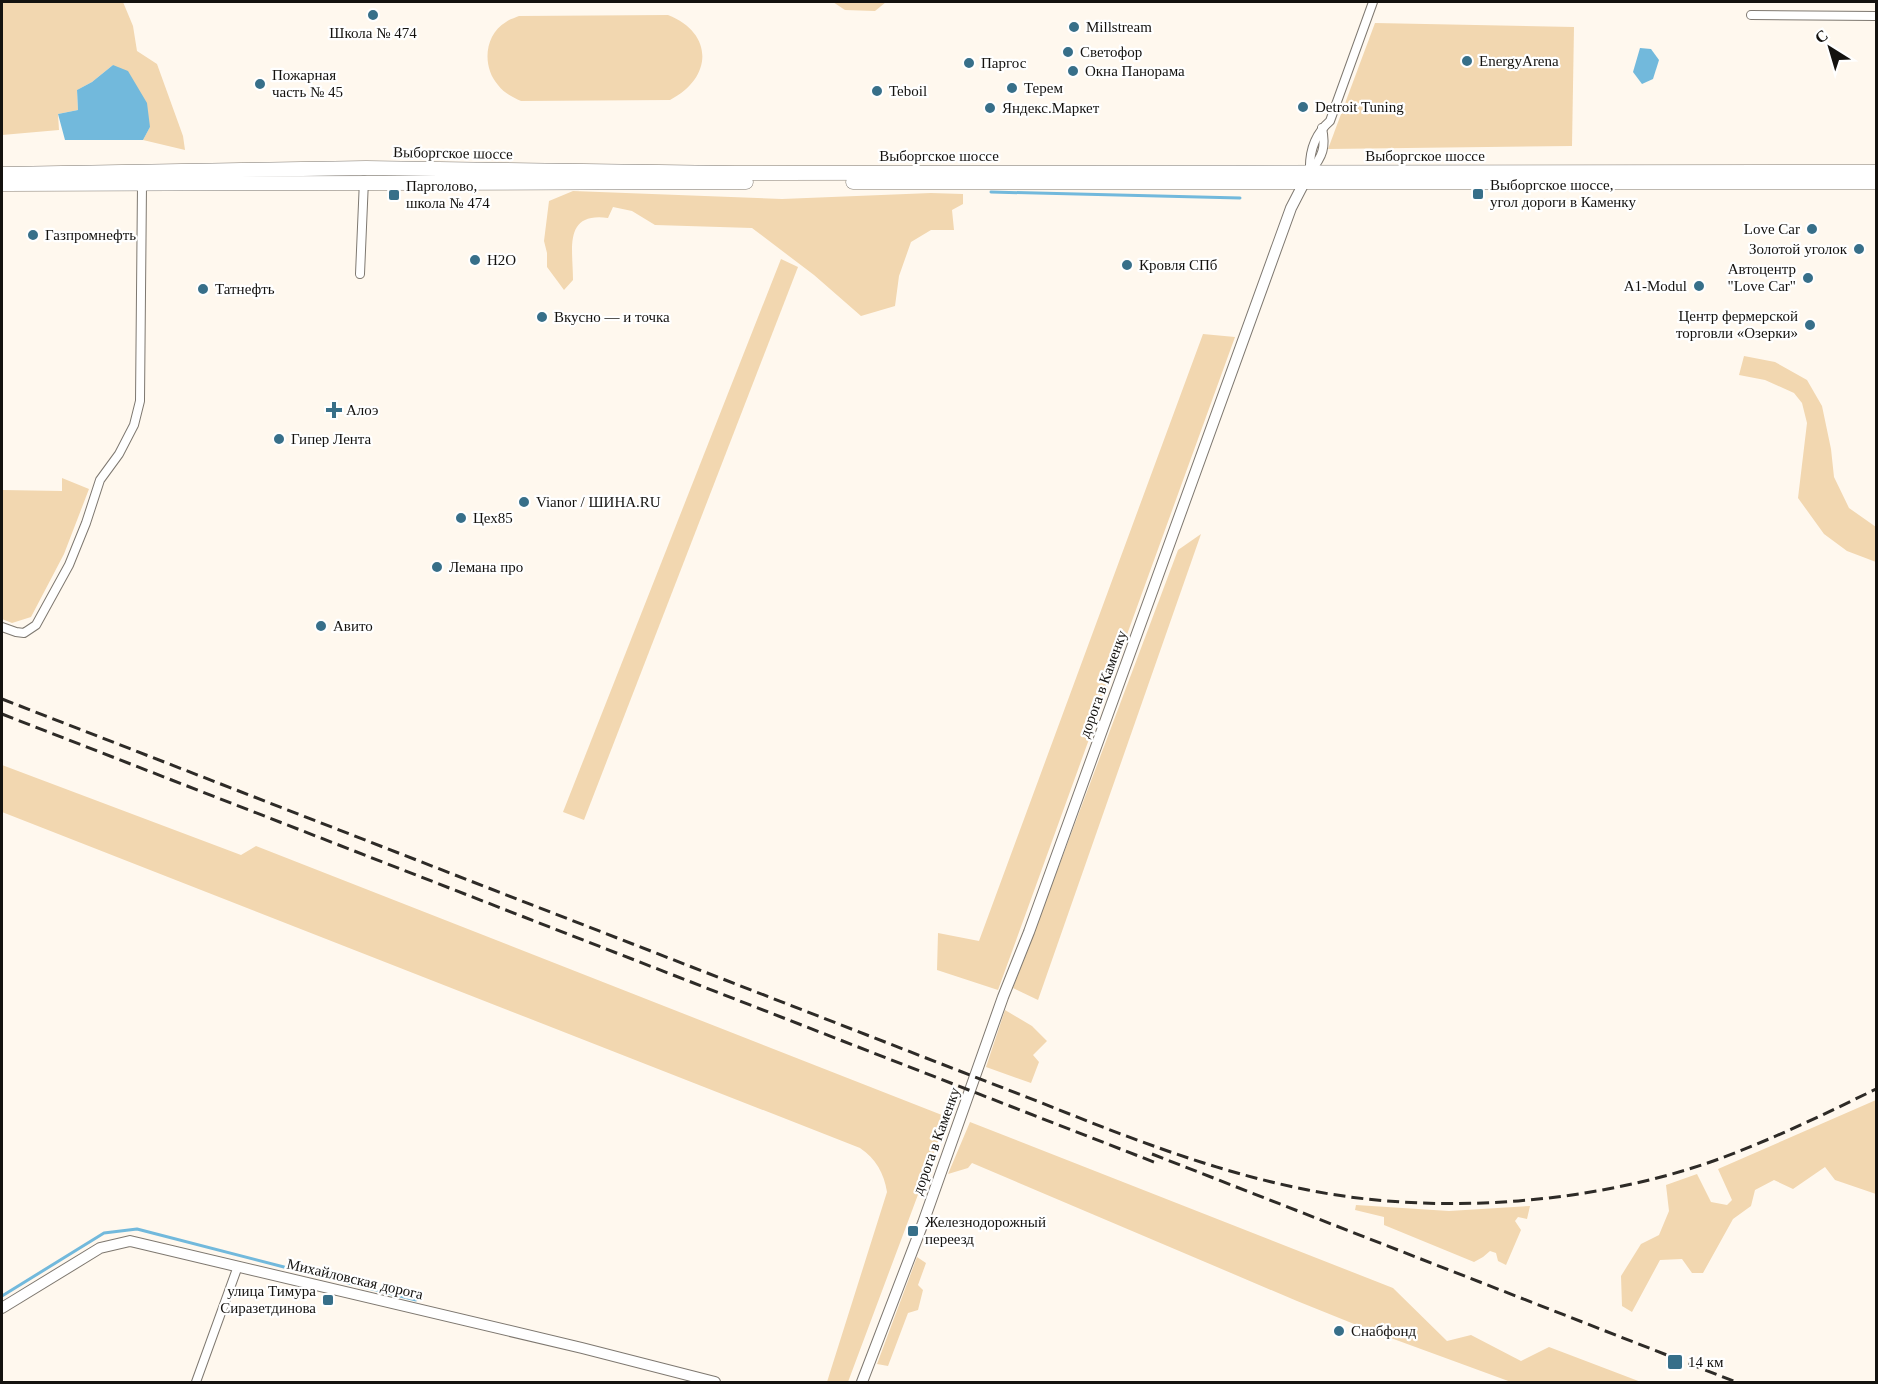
<svg xmlns="http://www.w3.org/2000/svg" width="1878" height="1384" font-family="'Times New Roman',serif">
<style>
.green{fill:#f2d7b0}
.water{fill:#72b9dc}
.lines{fill:none;stroke-linecap:round;stroke-linejoin:round}
.stream{stroke:#72b9dc;stroke-width:3}
.minor-casing{stroke:#7e7870;stroke-width:10}
.tertiary-casing{stroke:#7e7870;stroke-width:12}
.primary-casing{stroke:#7e7870;stroke-width:15}
.minor{stroke:#fff;stroke-width:8}
.tertiary{stroke:#fff;stroke-width:10}
.primary{stroke:#fff;stroke-width:14}
.rail{stroke:#2e2b27;stroke-width:3;stroke-dasharray:12 6;stroke-linecap:butt}
.poi-dot{fill:#376f89;stroke:#fff;stroke-width:2}
.labels{text-anchor:middle;stroke-width:4.5;stroke-linejoin:round;paint-order:stroke}
.poi-label{font-size:15px;fill:#14120f;stroke:#fff;text-anchor:start}
.street-label{font-size:15px;fill:#14120f;stroke:#fff}
</style>
<rect width="100%" height="100%" fill="#fff8ee"/>
<g class="green">
<path d="M 2,2 L 123,2 L 133,26 L 137,51 L 157,64 L 183,136 L 185,150 L 143,140 L 150,127 L 113,65 L 92,82 L 77,90 L 78,110 L 58,114 L 59,130 L 2,135 Z"/>
<path d="M 833,2 L 886,2 L 875,11 L 845,10 Z"/>
<path d="M 668,15 C 714,33 713,78 670,100 L 521,101 C 512,97 504,93 498,85 C 482,67 484,35 506,22 C 509,19 515,18 519,16 Z"/>
<path d="M 1375,23 L 1574,27 L 1572,146 L 1328,149 Z"/>
<path d="M 573,191 L 782,199 L 931,193 L 963,194 L 963,204 L 952,210 L 954,230 L 931,230 L 911,242 L 899,276 L 895,306 L 861,316 L 814,275 L 752,228 L 655,225 L 632,211 L 613,207 L 608,218 C 563,212 573,249 573,280 L 564,290 L 547,267 L 547,253 L 544,241 L 549,201 Z"/>
<path d="M 781,259 L 798,267 L 584,820 L 563,812 Z"/>
<path d="M 1203,334 L 1235,337 L 998,990 L 937,970 L 938,933 L 979,941 Z"/>
<path d="M 1744,356 L 1775,362 L 1807,380 L 1822,406 L 1831,449 L 1834,477 L 1849,508 L 1876,527 L 1876,562 L 1847,551 L 1824,534 L 1798,498 L 1807,423 L 1802,403 L 1794,393 L 1765,380 L 1739,375 Z"/>
<path d="M 62,478 L 89,489 L 64,554 L 31,617 L 12,623 L 2,619 L 2,490 L 62,491 Z"/>
<path d="M 1201,534 L 1038,1000 L 1013,988 L 1178,550 Z"/>
<path d="M 2,765 L 241,855 L 256,846 L 947,1117 L 848,1382 L 827,1382 L 887,1192 C 884,1173 876,1159 860,1148 L 2,812 Z"/>
<path d="M 1005,1010 L 1032,1026 L 1047,1041 L 1033,1055 L 1039,1062 L 1031,1083 L 986,1067 Z"/>
<path d="M 1876,1100 L 1876,1194 L 1835,1180 L 1825,1167 L 1793,1189 L 1774,1180 L 1755,1190 L 1751,1206 L 1733,1219 L 1703,1273 L 1692,1273 L 1682,1259 L 1660,1260 L 1632,1312 L 1622,1306 L 1621,1276 L 1641,1244 L 1659,1235 L 1669,1211 L 1666,1185 L 1697,1174 L 1711,1202 L 1727,1205 L 1732,1200 L 1718,1169 Z"/>
<path d="M 970,1122 L 1393,1288 L 1447,1341 L 1471,1335 L 1521,1361 L 1549,1347 L 1641,1382 L 1511,1382 L 1369,1330 L 1297,1301 L 972,1163 L 968,1168 L 948,1174 Z"/>
<path d="M 1356,1205 L 1449,1211 L 1530,1206 L 1527,1219 L 1518,1217 L 1515,1221 L 1521,1230 L 1506,1265 L 1498,1261 L 1496,1253 L 1490,1251 L 1483,1257 L 1474,1262 L 1384,1225 L 1384,1217 L 1355,1210 Z"/>
<path d="M 917,1257 L 926,1263 L 918,1285 L 923,1290 L 918,1310 L 908,1313 L 888,1366 L 877,1364 Z"/>
</g>
<g class="water">
<path d="M 1640,48 L 1651,49 L 1659,60 L 1653,79 L 1642,84 L 1633,72 Z"/>
<path d="M 113,65 L 128,71 L 147,103 L 150,127 L 143,140 L 65,140 L 58,114 L 78,110 L 77,90 L 92,82 Z"/>
</g>
<g class="lines">
<g class="stream">
<path d="M 991,192 L 1240,198"/>
<path d="M 297,1270 L 416,1300"/>
<path d="M 2,1296 L 104,1233 L 137,1229 L 284,1267"/>
</g>
<g class="minor-casing">
<g id="minor">
<path d="M 1751,15 L 1876,16"/>
<path d="M 1310,172 C 1309,152 1315,134 1330,121 L 1373,2"/>
<path d="M 1310,172 C 1323,156 1326,147 1322,128"/>
<path d="M 360,274 L 364,180"/>
<path d="M 2,627 L 16,632 L 24,633 L 36,625 L 69,565 L 86,523 L 100,480 L 119,454 L 134,425 L 140,401 L 142,185"/>
<path d="M 196,1382 L 238,1266"/>
</g>
</g>
<g class="tertiary-casing">
<g id="tertiary">
<path d="M 2,1308 L 100,1248 L 130,1241 L 582,1348 L 715,1382"/>
<path d="M 862,1382 L 923,1223 L 1003,997 L 1029,932 L 1291,208 L 1307,177"/>
</g>
</g>
<g class="primary-casing">
<g id="primary">
<path d="M 2,174 L 366,168 L 734,173 L 1876,172"/>
<path d="M 853,182 L 1876,182"/>
<path d="M 2,184 L 746,182"/>
</g>
</g>
<use href="#minor" class="minor"/>
<use href="#tertiary" class="tertiary"/>
<use href="#primary" class="primary"/>
<g class="rail">
<path d="M 2,699 L 1042,1103 C 1129,1138 1216,1172 1308,1190 C 1438,1216 1594,1204 1719,1159 C 1773,1139 1825,1114 1876,1089"/>
<path d="M 2,714 L 1159,1164"/>
<path d="M 1152,1154 L 1736,1382"/>
</g>
</g>
<g class="poi-dot">
<circle cx="373" cy="15" r="6"/>
<circle cx="1074" cy="27" r="6"/>
<circle cx="1068" cy="52" r="6"/>
<circle cx="1467" cy="61" r="6"/>
<circle cx="969" cy="63" r="6"/>
<circle cx="1073" cy="71" r="6"/>
<circle cx="260" cy="84" r="6"/>
<circle cx="1012" cy="88" r="6"/>
<circle cx="877" cy="91" r="6"/>
<circle cx="1303" cy="107" r="6"/>
<circle cx="990" cy="108" r="6"/>
<rect x="1472" y="188" width="12" height="12" rx="3"/>
<rect x="388" y="189" width="12" height="12" rx="3"/>
<circle cx="1812" cy="229" r="6"/>
<circle cx="33" cy="235" r="6"/>
<circle cx="1859" cy="249" r="6"/>
<circle cx="475" cy="260" r="6"/>
<circle cx="1127" cy="265" r="6"/>
<circle cx="1808" cy="278" r="6"/>
<circle cx="1699" cy="286" r="6"/>
<circle cx="203" cy="289" r="6"/>
<circle cx="542" cy="317" r="6"/>
<circle cx="1810" cy="325" r="6"/>
<path d="M331 401h6v6h6v6h-6v6h-6v-6h-6v-6h6z"/>
<circle cx="279" cy="439" r="6"/>
<circle cx="524" cy="502" r="6"/>
<circle cx="461" cy="518" r="6"/>
<circle cx="437" cy="567" r="6"/>
<circle cx="321" cy="626" r="6"/>
<rect x="907" y="1225" width="12" height="12" rx="3"/>
<rect x="322" y="1294" width="12" height="12" rx="3"/>
<circle cx="1339" cy="1331" r="6"/>
<rect x="1667" y="1354" width="16" height="16" rx="3"/>
</g>
<g class="labels">
<g class="poi-label">
<text x="1086" y="32">Millstream</text>
<text x="373" y="38" text-anchor="middle">Школа № 474</text>
<text x="1080" y="57">Светофор</text>
<text x="1479" y="66">EnergyArena</text>
<text x="981" y="68">Паргос</text>
<text x="1085" y="76">Окна Панорама</text>
<text x="272" y="80">Пожарная<tspan x="272" dy="17">часть № 45</tspan></text>
<text x="1024" y="93">Терем</text>
<text x="889" y="96">Teboil</text>
<text x="1315" y="112">Detroit Tuning</text>
<text x="1002" y="113">Яндекс.Маркет</text>
<text x="1490" y="190">Выборгское шоссе,<tspan x="1490" dy="17">угол дороги в Каменку</tspan></text>
<text x="406" y="191">Парголово,<tspan x="406" dy="17">школа № 474</tspan></text>
<text x="1800" y="234" text-anchor="end">Love Car</text>
<text x="45" y="240">Газпромнефть</text>
<text x="1847" y="254" text-anchor="end">Золотой уголок</text>
<text x="487" y="265">H2O</text>
<text x="1139" y="270">Кровля СПб</text>
<text x="1796" y="274" text-anchor="end">Автоцентр<tspan x="1796" dy="17">"Love Car"</tspan></text>
<text x="1687" y="291" text-anchor="end">A1-Modul</text>
<text x="215" y="294">Татнефть</text>
<text x="1798" y="321" text-anchor="end">Центр фермерской<tspan x="1798" dy="17">торговли «Озерки»</tspan></text>
<text x="554" y="322">Вкусно — и точка</text>
<text x="346" y="415">Алоэ</text>
<text x="291" y="444">Гипер Лента</text>
<text x="536" y="507">Vianor / ШИНА.RU</text>
<text x="473" y="523">Цех85</text>
<text x="449" y="572">Лемана про</text>
<text x="333" y="631">Авито</text>
<text x="925" y="1227">Железнодорожный<tspan x="925" dy="17">переезд</tspan></text>
<text x="316" y="1296" text-anchor="end">улица Тимура<tspan x="316" dy="17">Сиразетдинова</tspan></text>
<text x="1351" y="1336">Снабфонд</text>
<text x="1688" y="1367">14 км</text>
</g>
<g class="street-label">
<text transform="translate(453 153) rotate(1)" y="5">Выборгское шоссе</text>
<text x="939" y="161">Выборгское шоссе</text>
<text x="1425" y="161">Выборгское шоссе</text>
<text transform="translate(1103 684) rotate(-70)" y="5">дорога в Каменку</text>
<text transform="translate(936 1141) rotate(-70)" y="5">дорога в Каменку</text>
<text transform="translate(355 1279) rotate(13)" y="5">Михайловская дорога</text>
</g>
</g>
<rect width="1878" height="1384" fill="none" stroke="#14120f" stroke-width="6"/>
<g transform="translate(1830 48) rotate(323)" stroke="#ffffff" stroke-width="4.5" paint-order="stroke">
<path d="M0-4.5L10 22L0 15L-10 22Z" fill="#14120f"/>
<text y="-9" font-size="16" font-weight="bold" text-anchor="middle" fill="#14120f">С</text>
</g>
</svg>
